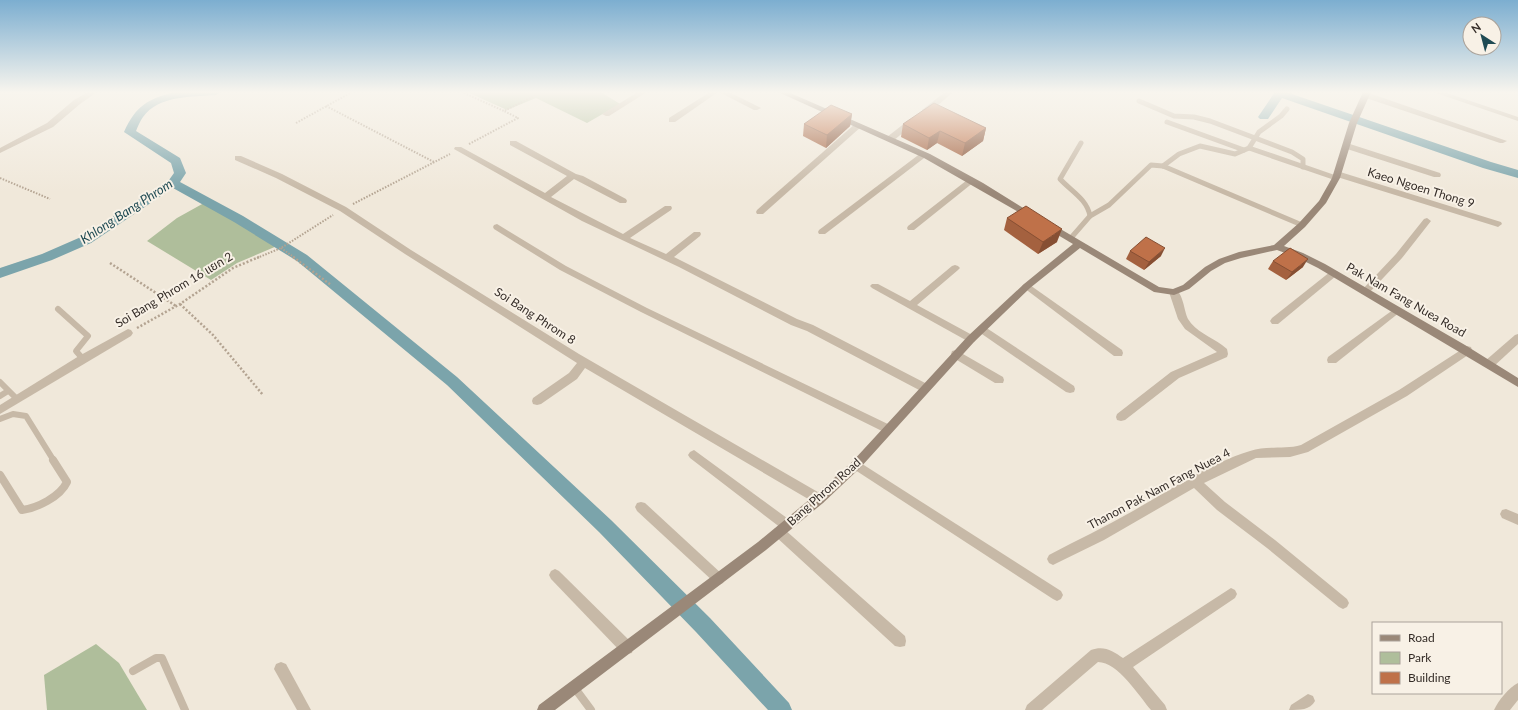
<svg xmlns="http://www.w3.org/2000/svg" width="1518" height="710" font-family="Lato,'Noto Sans Thai',sans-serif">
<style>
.green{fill:#afbe9b}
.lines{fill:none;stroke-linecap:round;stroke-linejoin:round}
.canal{fill:#7ba4ab;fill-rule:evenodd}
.path-far1{stroke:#b3a391;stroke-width:2;stroke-dasharray:1.5 1.5;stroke-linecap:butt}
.path{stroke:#b3a391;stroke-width:2.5;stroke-dasharray:2 2;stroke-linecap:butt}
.lane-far2{stroke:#c7b9a7;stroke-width:5}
.lane-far1{stroke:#c7b9a7;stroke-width:6}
.lane{stroke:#c7b9a7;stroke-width:8}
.street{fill:#c7b9a7;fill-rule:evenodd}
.secondary{fill:#9a8878;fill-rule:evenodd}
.wall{fill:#a4613f}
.shaded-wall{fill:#864f33}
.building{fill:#bf7149;stroke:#864f33}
.labels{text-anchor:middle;stroke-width:4;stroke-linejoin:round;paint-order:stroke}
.street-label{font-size:12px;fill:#342c27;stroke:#f8f1e6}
.water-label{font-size:13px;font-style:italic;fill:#1f4a53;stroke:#f8f1e6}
</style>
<rect width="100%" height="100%" fill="#f0e8da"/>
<g class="green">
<path d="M 467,92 L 601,92 L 620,104 L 587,123 L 536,98 L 507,110 Z"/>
<path d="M 204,203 L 277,246 L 237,263 L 211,280 L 147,241 L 177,218 Z"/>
<path d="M 96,644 L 119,663 L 147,710 L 47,710 L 44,675 Z"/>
</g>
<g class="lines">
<g class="canal">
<path d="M 175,92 L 221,92 L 216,95 C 192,97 159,95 143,117 C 140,121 138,126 136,131 L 180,158 L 186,173 L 180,182 L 243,216 L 307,255 L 457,377 L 611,520 L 710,618 L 789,703 L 792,710 L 768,710 L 696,632 L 599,532 L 447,385 L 297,261 L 234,222 L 173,188 L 91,243 L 52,260 L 0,278 L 0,268 L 42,254 L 81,237 L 169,180 L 174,173 L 171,163 L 124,132 C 136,106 147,99 175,92 Z"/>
<path d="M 1275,92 L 1286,92 L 1491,162 L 1518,170 L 1518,178 L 1483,168 L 1282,98 L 1268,119 L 1260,119 L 1258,117 Z"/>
</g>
<g class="path-far1">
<path d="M 464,93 L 504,111"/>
<path d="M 326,106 L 434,162"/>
<path d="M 296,123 L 352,92"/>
<path d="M 469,144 L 518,118 L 504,111 L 542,92"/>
<path d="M 0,178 L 50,199"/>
<path d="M 353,204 L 450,154"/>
<path d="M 281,248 L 295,258"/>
<path d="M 257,258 L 281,248 L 333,215"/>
</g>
<g class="path">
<path d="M 293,257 L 331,285"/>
<path d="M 110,263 L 176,306"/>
<path d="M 180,304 L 213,335 L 263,395"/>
<path d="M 137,328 L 180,304 L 233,268 L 259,257"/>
</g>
<g class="lane-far2">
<path d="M 1139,101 L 1174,116 L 1194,117 L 1210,121 L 1292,152 L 1303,159 L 1303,167"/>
<path d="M 1167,122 L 1244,150"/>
<path d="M 1249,148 L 1336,178"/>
<path d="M 1163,166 L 1179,154 L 1200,146 L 1235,154 L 1249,148 L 1259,132 L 1281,116 L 1287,109"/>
<path d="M 1090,216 L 1109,205 L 1151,165 L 1163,166 L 1302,225"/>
<path d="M 1070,239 L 1090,216 C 1087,199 1071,191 1060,179 L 1081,143"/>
</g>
<g class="lane-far1">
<path d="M 58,309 L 88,336 L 76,351 L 83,359"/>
<path d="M 0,382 L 17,399"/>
<path d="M 0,396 L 8,391"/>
<path d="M 0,419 L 13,414 L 26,416 L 54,461"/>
</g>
<g class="lane">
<path d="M 0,475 L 22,510 C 37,508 60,497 67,482 L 53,460"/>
<path d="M 133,671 L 156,658 L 162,658 L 185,710"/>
<path d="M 574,687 L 591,710"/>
</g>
<g class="street">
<path d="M 88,92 L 97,92 L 80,104 L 53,127 L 0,153 L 0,148 L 47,123 L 74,100 Z"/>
<path d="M 638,92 L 647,92 L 609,116 L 606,116 L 602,114 Z"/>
<path d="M 710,92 L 718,92 L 675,122 L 669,122 L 669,118 Z"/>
<path d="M 719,92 L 729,92 L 761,108 L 757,110 L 754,110 Z"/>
<path d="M 945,92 L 953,92 L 928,114 L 922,114 L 922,110 Z"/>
<path d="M 1433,92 L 1444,92 L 1518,117 L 1518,121 Z"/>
<path d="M 1363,93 L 1369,93 L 1507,141 L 1503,143 L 1500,143 L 1363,97 Z"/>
<path d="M 910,119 L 916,119 L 917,121 L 893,141 L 887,141 L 887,137 Z"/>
<path d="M 855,124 L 861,124 L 862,126 L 763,214 L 757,214 L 756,212 L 757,210 Z"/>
<path d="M 510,141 L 516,141 L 576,174 L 583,176 L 626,199 L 627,201 L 626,203 L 620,203 L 574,179 L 551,197 L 623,234 L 665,206 L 671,206 L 672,208 L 671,210 L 630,238 L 666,254 L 694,232 L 700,232 L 701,234 L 700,236 L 674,257 L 797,319 L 813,325 L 929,385 L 930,388 L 929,391 L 921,391 L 807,331 L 791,325 L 679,267 L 582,221 L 454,149 L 455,147 L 461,147 L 545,193 L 567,176 L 510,145 Z"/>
<path d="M 1344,144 L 1350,144 L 1440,173 L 1441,175 L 1440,177 L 1434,177 L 1344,148 Z"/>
<path d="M 921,153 L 924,153 L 928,155 L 825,234 L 819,234 L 818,232 L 819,230 Z"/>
<path d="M 235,156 L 241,156 L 282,174 L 346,207 L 411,250 L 579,354 L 823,495 L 825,499 L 823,503 L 819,504 L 815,503 L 585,368 L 577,379 L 541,404 L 537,405 L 533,404 L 532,401 L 533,398 L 569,373 L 577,363 L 405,254 L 340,211 L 276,178 L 235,160 Z"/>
<path d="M 1337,171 L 1501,222 L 1502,224 L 1498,227 L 1495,226 L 1334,176 L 1334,172 Z"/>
<path d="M 971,177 L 975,180 L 974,182 L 914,230 L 908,230 L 907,228 L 908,226 Z"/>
<path d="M 1427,218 L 1431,221 L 1402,258 L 1368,294 L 1362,294 L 1360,292 L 1362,290 L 1396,254 L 1424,219 Z"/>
<path d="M 497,224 L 566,266 L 647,308 L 892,426 L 893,429 L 892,432 L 888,433 L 884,432 L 641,312 L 560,270 L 494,229 L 493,227 L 494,225 Z"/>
<path d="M 955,265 L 958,266 L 960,268 L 958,270 L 917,305 L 974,336 L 976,339 L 974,342 L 971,343 L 872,288 L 870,286 L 872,284 L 878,284 L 910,301 L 952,266 Z"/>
<path d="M 1333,271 L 1336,272 L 1338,274 L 1336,276 L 1278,324 L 1272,324 L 1270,321 L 1272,318 L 1330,272 Z"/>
<path d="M 1027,283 L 1122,350 L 1123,353 L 1122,356 L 1114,356 L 1024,288 L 1022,286 L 1024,284 Z"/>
<path d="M 1174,289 C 1183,291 1184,311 1188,319 C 1195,331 1211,337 1222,345 L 1227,349 L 1228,354 L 1227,357 L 1179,378 L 1125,420 L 1121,421 L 1117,420 L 1116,417 L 1117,414 L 1171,372 L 1217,352 L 1185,329 L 1178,319 L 1169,292 Z"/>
<path d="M 1397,307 L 1402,310 L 1400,312 L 1336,363 L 1328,363 L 1327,360 L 1328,357 Z"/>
<path d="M 982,325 L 1074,386 L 1075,389 L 1074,392 L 1070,393 L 1066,392 L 979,332 L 977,329 L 979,326 Z"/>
<path d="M 128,329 L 131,330 L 133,333 L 131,336 L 0,414 L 0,405 L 79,356 Z"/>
<path d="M 1518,334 L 1518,344 L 1493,367 L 1485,367 L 1484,364 L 1485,361 L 1515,335 Z"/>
<path d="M 1467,346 L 1471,347 L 1472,350 L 1471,353 L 1407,396 L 1308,452 L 1290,457 L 1256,458 L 1204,483 L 1225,502 L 1275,540 L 1347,599 L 1349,603 L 1347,607 L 1343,609 L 1339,607 L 1267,548 L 1217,510 L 1194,488 L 1104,540 L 1057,563 L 1053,565 L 1049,563 L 1047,559 L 1049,555 C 1077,540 1105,527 1133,511 C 1170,490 1208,464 1250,451 C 1266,445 1284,450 1301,445 L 1399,390 Z"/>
<path d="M 956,350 L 1003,377 L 1004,380 L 1003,383 L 995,383 L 952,357 L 951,354 L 952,351 Z"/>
<path d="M 694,450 L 791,521 L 793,525 L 791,529 L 784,529 L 905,636 L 906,641 L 905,646 L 900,647 L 895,646 L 775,536 L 773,532 L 775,528 L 781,528 L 690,458 L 688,455 L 690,452 Z"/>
<path d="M 856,460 L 1061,591 L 1063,595 L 1061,599 L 1057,601 L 1053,599 L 852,468 L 850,465 L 852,462 Z"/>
<path d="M 641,502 L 645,503 L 723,575 L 725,579 L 723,583 L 719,585 L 715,583 L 637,511 L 635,507 L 637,503 Z"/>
<path d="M 1506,509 L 1518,514 L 1518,525 L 1502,518 L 1500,514 L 1502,510 Z"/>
<path d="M 555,569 L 559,571 L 632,643 L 633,648 L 632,653 L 627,654 L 622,653 L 551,579 L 549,575 L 551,571 Z"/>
<path d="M 1231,588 L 1235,590 L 1237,594 L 1235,598 L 1133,667 L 1165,705 L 1167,710 L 1151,710 C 1139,696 1118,662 1098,662 L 1042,710 L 1025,710 L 1027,705 L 1091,650 C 1104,645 1113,651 1123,658 Z"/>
<path d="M 281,662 L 286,664 L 311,710 L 297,710 L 274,669 L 276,664 Z"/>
<path d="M 1518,683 L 1518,700 L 1510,710 L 1494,710 C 1498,701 1509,687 1518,683 Z"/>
<path d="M 1308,694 L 1313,696 L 1315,701 C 1310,710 1300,710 1289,710 L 1291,705 Z"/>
</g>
<g class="secondary">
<path d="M 778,92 L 788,92 L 930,154 L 983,183 L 1036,216 L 1035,218 L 1029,218 L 924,158 Z"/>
<path d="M 1363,92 L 1371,92 L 1357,123 L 1340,178 L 1326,203 L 1305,227 L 1284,246 L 1303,253 L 1325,264 L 1465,345 L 1518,378 L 1518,387 L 1318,268 L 1296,257 L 1277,250 L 1241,258 L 1225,263 L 1211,271 L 1189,289 L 1174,295 L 1154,292 L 1080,248 L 1030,288 L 974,342 L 860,468 L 823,503 L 766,550 L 555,710 L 537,710 L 539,705 L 758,542 L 815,495 L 852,462 L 968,336 L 1024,284 L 1073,244 L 1046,228 L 1045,226 L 1046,224 L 1052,224 L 1159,287 L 1173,289 L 1183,285 L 1205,267 L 1219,259 L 1239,252 L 1274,245 L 1299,223 L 1319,201 L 1332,178 L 1349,123 Z"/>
</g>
</g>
<g class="wall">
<path d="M 852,114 L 850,126 L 826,148 L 803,136 L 804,124 Z"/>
<path d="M 903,124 L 986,128 L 983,141 L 962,156 L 937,143 L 927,150 L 901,137 Z"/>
<path d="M 1007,218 L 1057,242 L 1038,254 L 1004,230 Z"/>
<path d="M 1130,251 L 1161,256 L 1144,270 L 1126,259 Z"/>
<path d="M 1273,261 L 1303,267 L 1286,280 L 1268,269 Z"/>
</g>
<g class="shaded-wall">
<path d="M 852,114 L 850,126 L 826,148 L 827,135 Z"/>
<path d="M 986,128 L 983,141 L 962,156 L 965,143 Z"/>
<path d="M 940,131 L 937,143 L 927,150 L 929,138 Z"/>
<path d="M 1062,229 L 1057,242 L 1038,254 L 1043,242 Z"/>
<path d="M 1165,248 L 1161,256 L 1144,270 L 1149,262 Z"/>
<path d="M 1308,259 L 1303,267 L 1286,280 L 1292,272 Z"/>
</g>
<g class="building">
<path d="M 934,103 L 986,128 L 965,143 L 940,131 L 929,138 L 903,124 Z"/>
<path d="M 831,105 L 852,114 L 827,135 L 804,124 Z"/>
<path d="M 1026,206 L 1062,229 L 1043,242 L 1007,218 Z"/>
<path d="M 1146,237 L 1165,248 L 1149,262 L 1130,251 Z"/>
<path d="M 1290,248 L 1308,259 L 1292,272 L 1273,261 Z"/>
</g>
<linearGradient id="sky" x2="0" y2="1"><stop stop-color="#7caed0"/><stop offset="0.48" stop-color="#f8f5ee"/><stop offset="1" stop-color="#f8f5ee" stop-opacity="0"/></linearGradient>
<rect width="1518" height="192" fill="url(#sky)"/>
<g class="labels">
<g class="street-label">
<text transform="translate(1421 188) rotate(17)" y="4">Kaeo Ngoen Thong 9</text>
<text transform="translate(174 290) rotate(-31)" y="4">Soi Bang Phrom 16 แยก 2</text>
<text transform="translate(1406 300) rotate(30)" y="4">Pak Nam Fang Nuea Road</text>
<text transform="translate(535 316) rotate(33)" y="4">Soi Bang Phrom 8</text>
<text transform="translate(1159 489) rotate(-28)" y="4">Thanon Pak Nam Fang Nuea 4</text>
<text transform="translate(824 492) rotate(-42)" y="4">Bang Phrom Road</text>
</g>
<g class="water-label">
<text transform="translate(126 211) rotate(-33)" y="5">Khlong Bang Phrom</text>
</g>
</g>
<rect x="1372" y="622" width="130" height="72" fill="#f8f1e6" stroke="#aaa29a"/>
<rect x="1380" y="635" width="20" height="6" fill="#9a8878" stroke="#aaa29a"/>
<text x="1408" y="642" font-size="12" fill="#342c27">Road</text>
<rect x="1380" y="652" width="20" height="12" fill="#afbe9b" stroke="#aaa29a"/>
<text x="1408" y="662" font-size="12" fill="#342c27">Park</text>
<rect x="1380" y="672" width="20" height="12" fill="#bf7149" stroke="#aaa29a"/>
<text x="1408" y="682" font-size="12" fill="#342c27">Building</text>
<g transform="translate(1482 36) rotate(324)"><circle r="19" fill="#f8f1e6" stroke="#aaa29a"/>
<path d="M0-3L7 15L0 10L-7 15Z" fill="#1f4a53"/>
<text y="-6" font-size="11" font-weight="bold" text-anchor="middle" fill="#342c27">N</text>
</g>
</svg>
